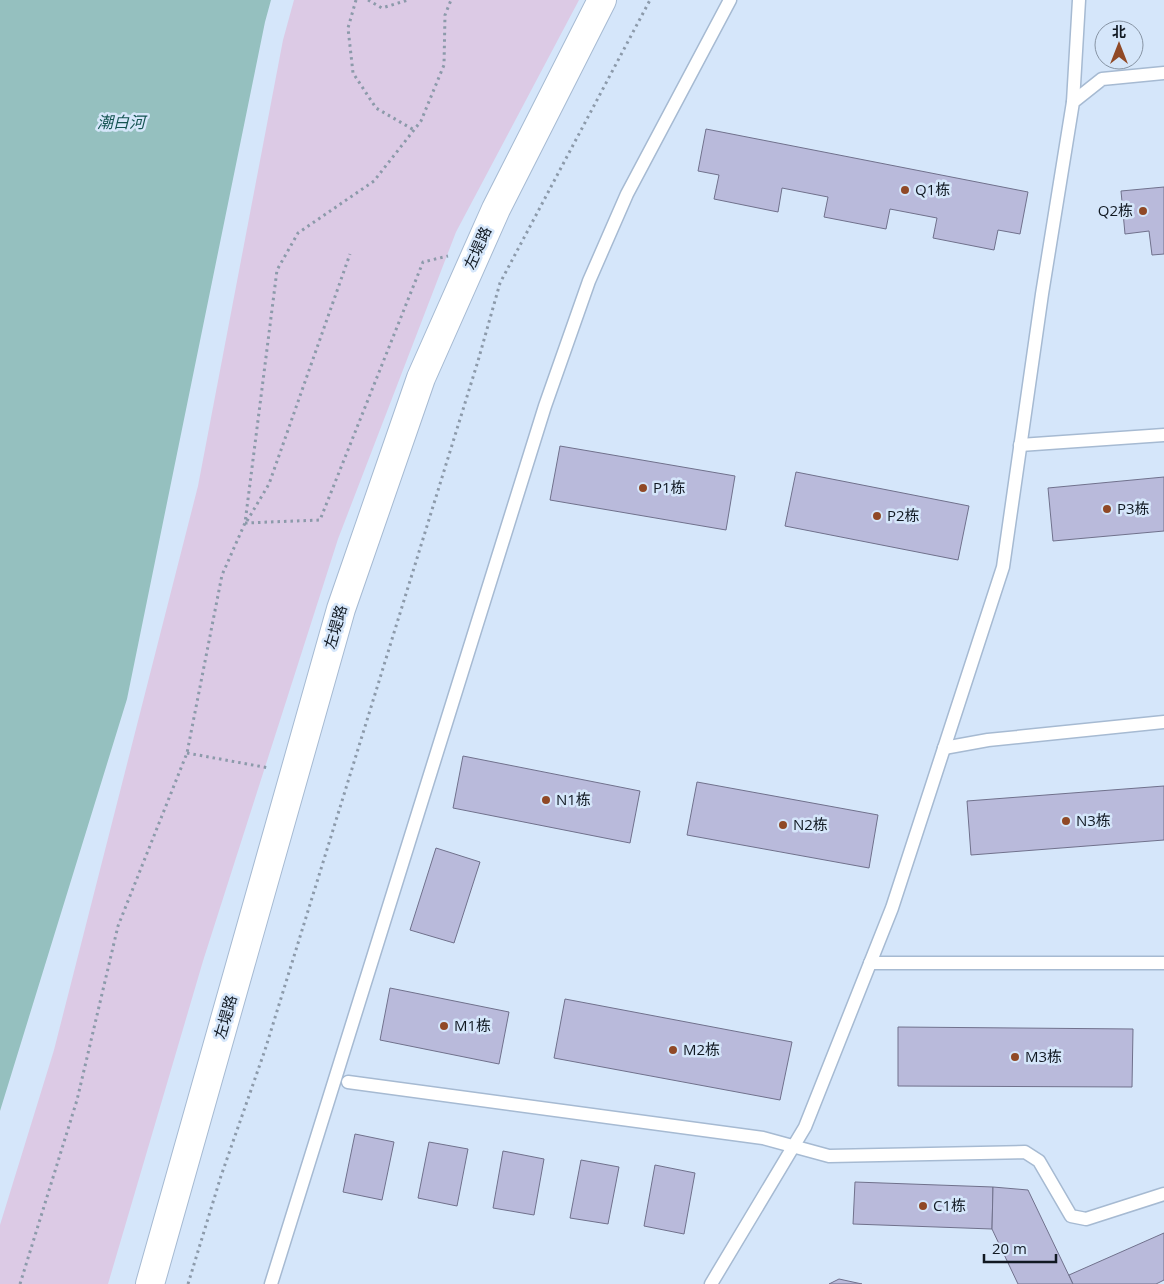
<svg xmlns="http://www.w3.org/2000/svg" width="1164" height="1284" font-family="'Open Sans','Noto Sans SC',sans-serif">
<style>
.green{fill:#dccae5}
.water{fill:#95c0bf}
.building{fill:#b9badb;stroke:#70718c}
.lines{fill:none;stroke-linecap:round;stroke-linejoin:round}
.service-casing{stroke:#a6bad2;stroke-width:15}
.tertiary-casing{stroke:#a6bad2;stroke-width:30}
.path{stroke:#8c9aaa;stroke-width:3;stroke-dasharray:2.5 4;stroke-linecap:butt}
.service{stroke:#fff;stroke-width:12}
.tertiary{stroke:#fff;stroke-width:28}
.poi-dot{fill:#904926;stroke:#d5e6fa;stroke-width:2}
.labels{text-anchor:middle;stroke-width:5;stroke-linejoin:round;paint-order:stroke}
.poi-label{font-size:15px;fill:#111922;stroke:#d5e6fa;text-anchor:start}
.street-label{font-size:15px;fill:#111922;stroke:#d5e6fa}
.water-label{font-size:16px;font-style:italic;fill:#155452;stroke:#d5e6fa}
</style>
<rect width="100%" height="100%" fill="#d5e6fa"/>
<path class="green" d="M 294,0 L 579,0 L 456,232 L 338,539 L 203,961 L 108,1284 L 0,1284 L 0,1225 L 54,1050 L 198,486 L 283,40 Z"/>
<path class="water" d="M 0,0 L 271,0 L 265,22 L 127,699 L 0,1111 Z"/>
<g class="building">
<path d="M 706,129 L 1028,192 L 1020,234 L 998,230 L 994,250 L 933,238 L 937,218 L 890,209 L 886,229 L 824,217 L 828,197 L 782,188 L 778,212 L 714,199 L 719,175 L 698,171 Z"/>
<path d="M 1164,187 L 1164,254 L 1152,255 L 1149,231 L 1125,234 L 1121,191 Z"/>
<path d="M 560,446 L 735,476 L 726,530 L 550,500 Z"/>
<path d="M 796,472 L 969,506 L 958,560 L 785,526 Z"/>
<path d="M 1164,477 L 1164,531 L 1053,541 L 1048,488 Z"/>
<path d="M 463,756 L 640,791 L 630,843 L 453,808 Z"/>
<path d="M 697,782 L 878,815 L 869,868 L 687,835 Z"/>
<path d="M 1164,786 L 1164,840 L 971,855 L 967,801 Z"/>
<path d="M 436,848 L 480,862 L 454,943 L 410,930 Z"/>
<path d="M 390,988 L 509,1012 L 499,1064 L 380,1040 Z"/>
<path d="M 565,999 L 792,1042 L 780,1100 L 554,1058 Z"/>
<path d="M 898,1027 L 1133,1029 L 1132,1087 L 898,1086 Z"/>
<path d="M 355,1134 L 394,1142 L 382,1200 L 343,1192 Z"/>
<path d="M 429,1142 L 468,1149 L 457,1206 L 418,1198 Z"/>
<path d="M 503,1151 L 544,1159 L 534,1215 L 493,1208 Z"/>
<path d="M 581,1160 L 619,1167 L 608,1224 L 570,1218 Z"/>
<path d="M 655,1165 L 695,1173 L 684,1234 L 644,1226 Z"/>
<path d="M 855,1182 L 993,1187 L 992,1229 L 853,1224 Z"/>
<path d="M 993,1187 L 1028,1190 L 1073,1284 L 1018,1284 L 992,1229 Z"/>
<path d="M 1164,1233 L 1164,1280 L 1156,1284 L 1073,1284 L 1069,1275 Z"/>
<path d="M 839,1279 L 862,1284 L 829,1284 Z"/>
</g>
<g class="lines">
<g class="service-casing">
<g id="service">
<path d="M 1073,102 L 1079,0"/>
<path d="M 1020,445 L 1164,435"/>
<path d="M 944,748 L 988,740 L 1164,722"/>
<path d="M 870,963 L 1164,963"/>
<path d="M 348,1082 L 763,1138 L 829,1156 L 1025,1152 L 1039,1161 L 1071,1216 L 1086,1219 L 1164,1194"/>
<path d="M 271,1284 L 545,406 L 589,281 L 627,194 L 730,0"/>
<path d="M 711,1284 L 805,1127 L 892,908 L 1003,567 L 1042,294 L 1073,102 L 1102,79 L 1164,73"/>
</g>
</g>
<g class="tertiary-casing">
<path id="tertiary" d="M 150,1284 L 341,609 L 421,378 L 496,209 L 602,0"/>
</g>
<g class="path">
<path d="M 356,0 L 348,28 L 353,73 L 376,108 L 414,130"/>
<path d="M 368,0 L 382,8 L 408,0"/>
<path d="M 247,521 L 269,484 L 350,254"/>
<path d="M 245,523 L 320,520 L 423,262 L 448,256"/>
<path d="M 187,753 L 269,768"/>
<path d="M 20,1284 L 77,1100 L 118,926 L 187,753 L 222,575 L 245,523 L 277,270 L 298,233 L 374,181 L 421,121 L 444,65 L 445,15 L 451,0"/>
<path d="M 188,1284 L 221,1176 L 265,1050 L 478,361 L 500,283 L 650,0"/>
</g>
<use href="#service" class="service"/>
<use href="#tertiary" class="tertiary"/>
</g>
<g class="poi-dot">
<circle cx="905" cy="190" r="5"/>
<circle cx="1143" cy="211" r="5"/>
<circle cx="643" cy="488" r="5"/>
<circle cx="1107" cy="509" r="5"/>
<circle cx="877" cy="516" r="5"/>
<circle cx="546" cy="800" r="5"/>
<circle cx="1066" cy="821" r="5"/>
<circle cx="783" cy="825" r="5"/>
<circle cx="444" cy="1026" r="5"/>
<circle cx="673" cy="1050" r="5"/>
<circle cx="1015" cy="1057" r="5"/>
<circle cx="923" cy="1206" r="5"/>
</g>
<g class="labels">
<g class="poi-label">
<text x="915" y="195">Q1栋</text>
<text x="1133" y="216" text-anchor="end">Q2栋</text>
<text x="653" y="493">P1栋</text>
<text x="1117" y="514">P3栋</text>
<text x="887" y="521">P2栋</text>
<text x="556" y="805">N1栋</text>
<text x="1076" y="826">N3栋</text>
<text x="793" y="830">N2栋</text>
<text x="454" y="1031">M1栋</text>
<text x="683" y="1055">M2栋</text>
<text x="1025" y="1062">M3栋</text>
<text x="933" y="1211">C1栋</text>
</g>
<g class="street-label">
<text transform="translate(478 248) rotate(-66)" y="5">左堤路</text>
<text transform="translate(336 627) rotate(-74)" y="5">左堤路</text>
<text transform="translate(226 1017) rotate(-74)" y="5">左堤路</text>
</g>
<g class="water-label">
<text x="121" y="128">潮白河</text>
</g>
</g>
<g transform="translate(1119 45)"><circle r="24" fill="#d5e6fa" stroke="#8794a4"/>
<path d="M0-4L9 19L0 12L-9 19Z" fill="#904926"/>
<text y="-8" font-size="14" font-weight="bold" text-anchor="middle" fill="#111922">北</text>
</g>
<path d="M984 1254v8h72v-8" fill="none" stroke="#111922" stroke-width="2.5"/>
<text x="992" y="1254" font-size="15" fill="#111922" stroke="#d5e6fa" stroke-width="4" paint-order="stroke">20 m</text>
</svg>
